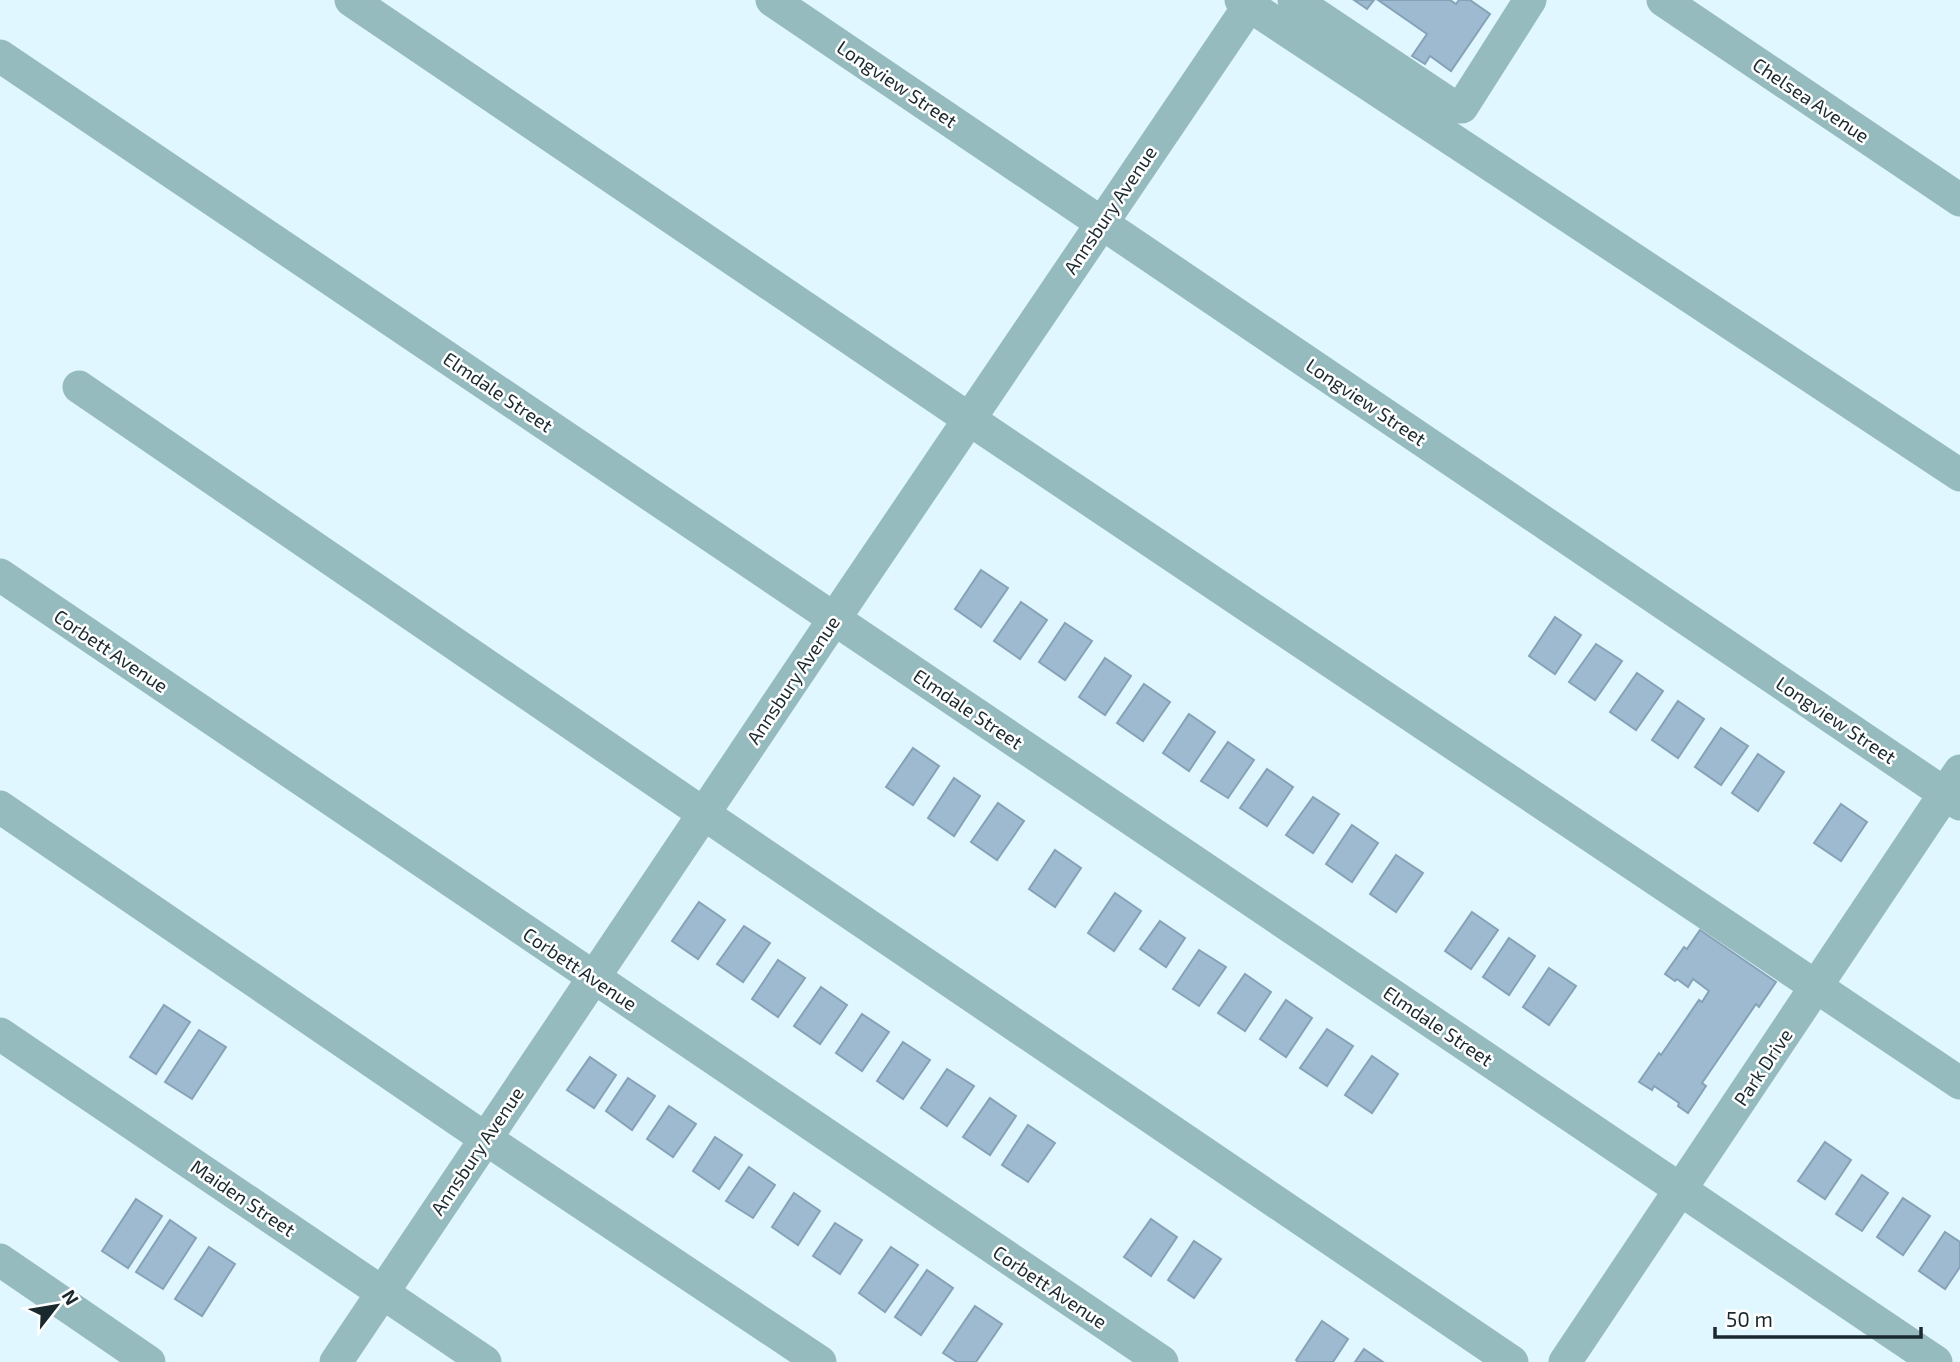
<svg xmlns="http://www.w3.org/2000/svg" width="1960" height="1362" font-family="'Exo 2',sans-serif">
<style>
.building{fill:#9ebad0;stroke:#86a2b7;stroke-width:2}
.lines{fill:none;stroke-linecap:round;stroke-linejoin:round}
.minor{stroke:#96bbbe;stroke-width:33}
.labels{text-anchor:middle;stroke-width:5;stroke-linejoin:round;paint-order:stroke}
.street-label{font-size:19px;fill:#1a292e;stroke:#fff}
</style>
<rect width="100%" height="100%" fill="#e0f7ff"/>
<g class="building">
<path d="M 1354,0 L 1374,0 L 1367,9 Z"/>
<path d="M 1378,0 L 1450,0 L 1456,4 L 1459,0 L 1470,0 L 1490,14 L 1451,71 L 1430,56 L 1425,64 L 1412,56 L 1427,34 Z"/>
<path d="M 981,570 L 1008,588 L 981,627 L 955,609 Z"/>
<path d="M 1021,602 L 1047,620 L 1020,659 L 994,641 Z"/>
<path d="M 1555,617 L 1581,635 L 1555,674 L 1529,656 Z"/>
<path d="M 1065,623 L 1092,641 L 1065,680 L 1039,662 Z"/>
<path d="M 1596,644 L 1622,661 L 1595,700 L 1569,682 Z"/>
<path d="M 1105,658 L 1131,676 L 1105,715 L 1079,697 Z"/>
<path d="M 1637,673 L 1663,691 L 1636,730 L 1610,712 Z"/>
<path d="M 1144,684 L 1170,702 L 1143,741 L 1117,723 Z"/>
<path d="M 1678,701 L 1704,719 L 1678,758 L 1652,740 Z"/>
<path d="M 1189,714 L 1215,732 L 1189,771 L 1163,753 Z"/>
<path d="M 1721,728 L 1748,746 L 1721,785 L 1695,767 Z"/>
<path d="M 1228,742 L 1254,760 L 1228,798 L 1201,781 Z"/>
<path d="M 913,748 L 939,766 L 913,805 L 886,787 Z"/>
<path d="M 1758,754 L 1784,772 L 1758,811 L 1732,793 Z"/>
<path d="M 1267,769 L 1293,787 L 1267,826 L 1240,808 Z"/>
<path d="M 954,778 L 980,796 L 954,836 L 928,818 Z"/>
<path d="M 1313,797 L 1339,814 L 1313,853 L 1286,835 Z"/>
<path d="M 998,803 L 1024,821 L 997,860 L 971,842 Z"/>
<path d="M 1841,804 L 1867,822 L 1841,861 L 1814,843 Z"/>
<path d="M 1352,825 L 1378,843 L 1352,882 L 1326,864 Z"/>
<path d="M 1055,850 L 1081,868 L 1055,907 L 1029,889 Z"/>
<path d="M 1396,855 L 1423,873 L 1396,912 L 1370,894 Z"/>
<path d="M 1115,893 L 1141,911 L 1114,951 L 1088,933 Z"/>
<path d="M 699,902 L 725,920 L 698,959 L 672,941 Z"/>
<path d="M 1472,912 L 1498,930 L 1471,969 L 1445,951 Z"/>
<path d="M 1160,921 L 1185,938 L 1166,967 L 1140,949 Z"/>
<path d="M 744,926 L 770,943 L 743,982 L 717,964 Z"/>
<path d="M 1700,930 L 1776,982 L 1759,1007 L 1756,1004 L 1702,1083 L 1706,1086 L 1688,1113 L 1678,1106 L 1679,1103 L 1654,1086 L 1652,1090 L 1639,1082 L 1659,1053 L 1661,1055 L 1699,1000 L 1702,1002 L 1709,991 L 1693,979 L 1688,987 L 1677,979 L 1675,981 L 1665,974 L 1684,947 L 1687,949 Z"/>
<path d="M 1509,938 L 1535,956 L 1509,995 L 1483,977 Z"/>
<path d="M 1199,950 L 1226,967 L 1199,1006 L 1173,989 Z"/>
<path d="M 778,960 L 805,978 L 778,1017 L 752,999 Z"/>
<path d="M 1549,968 L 1576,986 L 1549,1025 L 1523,1007 Z"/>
<path d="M 1245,974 L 1271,992 L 1245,1031 L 1218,1013 Z"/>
<path d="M 821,987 L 847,1005 L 820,1044 L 794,1026 Z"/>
<path d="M 1286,1000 L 1312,1018 L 1286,1057 L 1260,1039 Z"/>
<path d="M 164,1005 L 190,1022 L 156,1074 L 130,1057 Z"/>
<path d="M 862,1014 L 889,1032 L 862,1071 L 836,1053 Z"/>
<path d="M 1327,1029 L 1353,1046 L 1327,1086 L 1300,1068 Z"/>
<path d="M 199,1030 L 226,1047 L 192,1099 L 165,1082 Z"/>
<path d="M 903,1042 L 930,1060 L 903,1099 L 877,1081 Z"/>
<path d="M 1372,1056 L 1398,1074 L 1372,1113 L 1345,1095 Z"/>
<path d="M 590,1057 L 616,1075 L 594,1108 L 567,1090 Z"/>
<path d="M 947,1069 L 974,1086 L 947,1126 L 921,1108 Z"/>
<path d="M 628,1078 L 655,1096 L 632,1130 L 606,1111 Z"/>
<path d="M 990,1098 L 1016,1116 L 990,1155 L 963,1137 Z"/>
<path d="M 669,1106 L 696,1124 L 673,1157 L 647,1139 Z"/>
<path d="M 1028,1125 L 1055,1143 L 1028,1182 L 1002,1165 Z"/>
<path d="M 715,1137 L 742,1155 L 719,1189 L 693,1171 Z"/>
<path d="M 1825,1142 L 1851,1160 L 1825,1199 L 1798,1181 Z"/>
<path d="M 749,1167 L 775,1185 L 753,1218 L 726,1201 Z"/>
<path d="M 1862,1175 L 1888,1193 L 1862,1231 L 1836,1214 Z"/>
<path d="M 794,1193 L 820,1211 L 798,1245 L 772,1227 Z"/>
<path d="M 1903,1198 L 1930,1216 L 1903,1255 L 1877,1237 Z"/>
<path d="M 136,1199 L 162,1216 L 128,1268 L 102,1251 Z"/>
<path d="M 1151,1219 L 1177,1237 L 1151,1276 L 1124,1257 Z"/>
<path d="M 170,1220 L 196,1238 L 163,1289 L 136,1272 Z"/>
<path d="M 835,1223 L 862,1240 L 840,1274 L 813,1256 Z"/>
<path d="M 1945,1232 L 1960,1242 L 1960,1267 L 1945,1289 L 1919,1271 Z"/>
<path d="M 1194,1241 L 1221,1259 L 1194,1298 L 1168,1280 Z"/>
<path d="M 209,1247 L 235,1264 L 202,1316 L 175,1299 Z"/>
<path d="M 891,1247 L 918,1265 L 885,1312 L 859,1293 Z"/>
<path d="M 927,1270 L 953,1288 L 921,1335 L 895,1317 Z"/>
<path d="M 975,1306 L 1002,1324 L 976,1362 L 957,1362 L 943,1353 Z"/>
<path d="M 1322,1321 L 1348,1339 L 1333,1362 L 1298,1362 L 1296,1360 Z"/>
<path d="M 1364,1349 L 1383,1362 L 1355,1362 Z"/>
</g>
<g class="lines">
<g class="minor">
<path d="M 351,0 L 969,419 L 1960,1083"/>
<path d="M 772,0 L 1960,804"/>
<path d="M 1241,0 L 1960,475"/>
<path d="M 1294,0 L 1454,107 L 1462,107 L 1530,0"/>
<path d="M 1663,0 L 1960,200"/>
<path d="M 0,56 L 1936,1362"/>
<path d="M 79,387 L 704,814 L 1512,1362"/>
<path d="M 0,575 L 1162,1362"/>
<path d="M 0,807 L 486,1139 L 820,1362"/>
<path d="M 0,1034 L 485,1362"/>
<path d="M 0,1260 L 149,1362"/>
<path d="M 336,1362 L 853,591 L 1253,0"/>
<path d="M 1565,1362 L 1960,771"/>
</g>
</g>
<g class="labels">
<g class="street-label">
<text transform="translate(897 84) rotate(34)" y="7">Longview Street</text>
<text transform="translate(1811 100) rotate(34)" y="7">Chelsea Avenue</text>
<text transform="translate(1110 210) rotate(-56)" y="7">Annsbury Avenue</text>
<text transform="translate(498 392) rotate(34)" y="7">Elmdale Street</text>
<text transform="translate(1366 402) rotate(34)" y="7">Longview Street</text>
<text transform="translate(111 651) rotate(34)" y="7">Corbett Avenue</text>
<text transform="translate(793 680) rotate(-56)" y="7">Annsbury Avenue</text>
<text transform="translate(968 709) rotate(34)" y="7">Elmdale Street</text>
<text transform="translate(1836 720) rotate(34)" y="7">Longview Street</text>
<text transform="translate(580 969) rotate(34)" y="7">Corbett Avenue</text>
<text transform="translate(1438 1026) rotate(34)" y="7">Elmdale Street</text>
<text transform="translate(1763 1067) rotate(-56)" y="7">Park Drive</text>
<text transform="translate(477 1151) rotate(-56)" y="7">Annsbury Avenue</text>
<text transform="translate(243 1198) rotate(34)" y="7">Maiden Street</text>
<text transform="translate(1050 1287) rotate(34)" y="7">Corbett Avenue</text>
</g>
</g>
<g transform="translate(56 1306) rotate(59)" stroke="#ffffff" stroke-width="5" paint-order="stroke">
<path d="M0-5L12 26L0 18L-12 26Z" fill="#1a292e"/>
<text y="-10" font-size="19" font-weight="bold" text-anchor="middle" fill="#1a292e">N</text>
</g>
<path d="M1715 1327v10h206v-10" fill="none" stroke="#1a292e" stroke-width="3.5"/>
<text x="1726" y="1327" font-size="21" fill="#1a292e" stroke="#ffffff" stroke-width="5" paint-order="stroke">50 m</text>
</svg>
